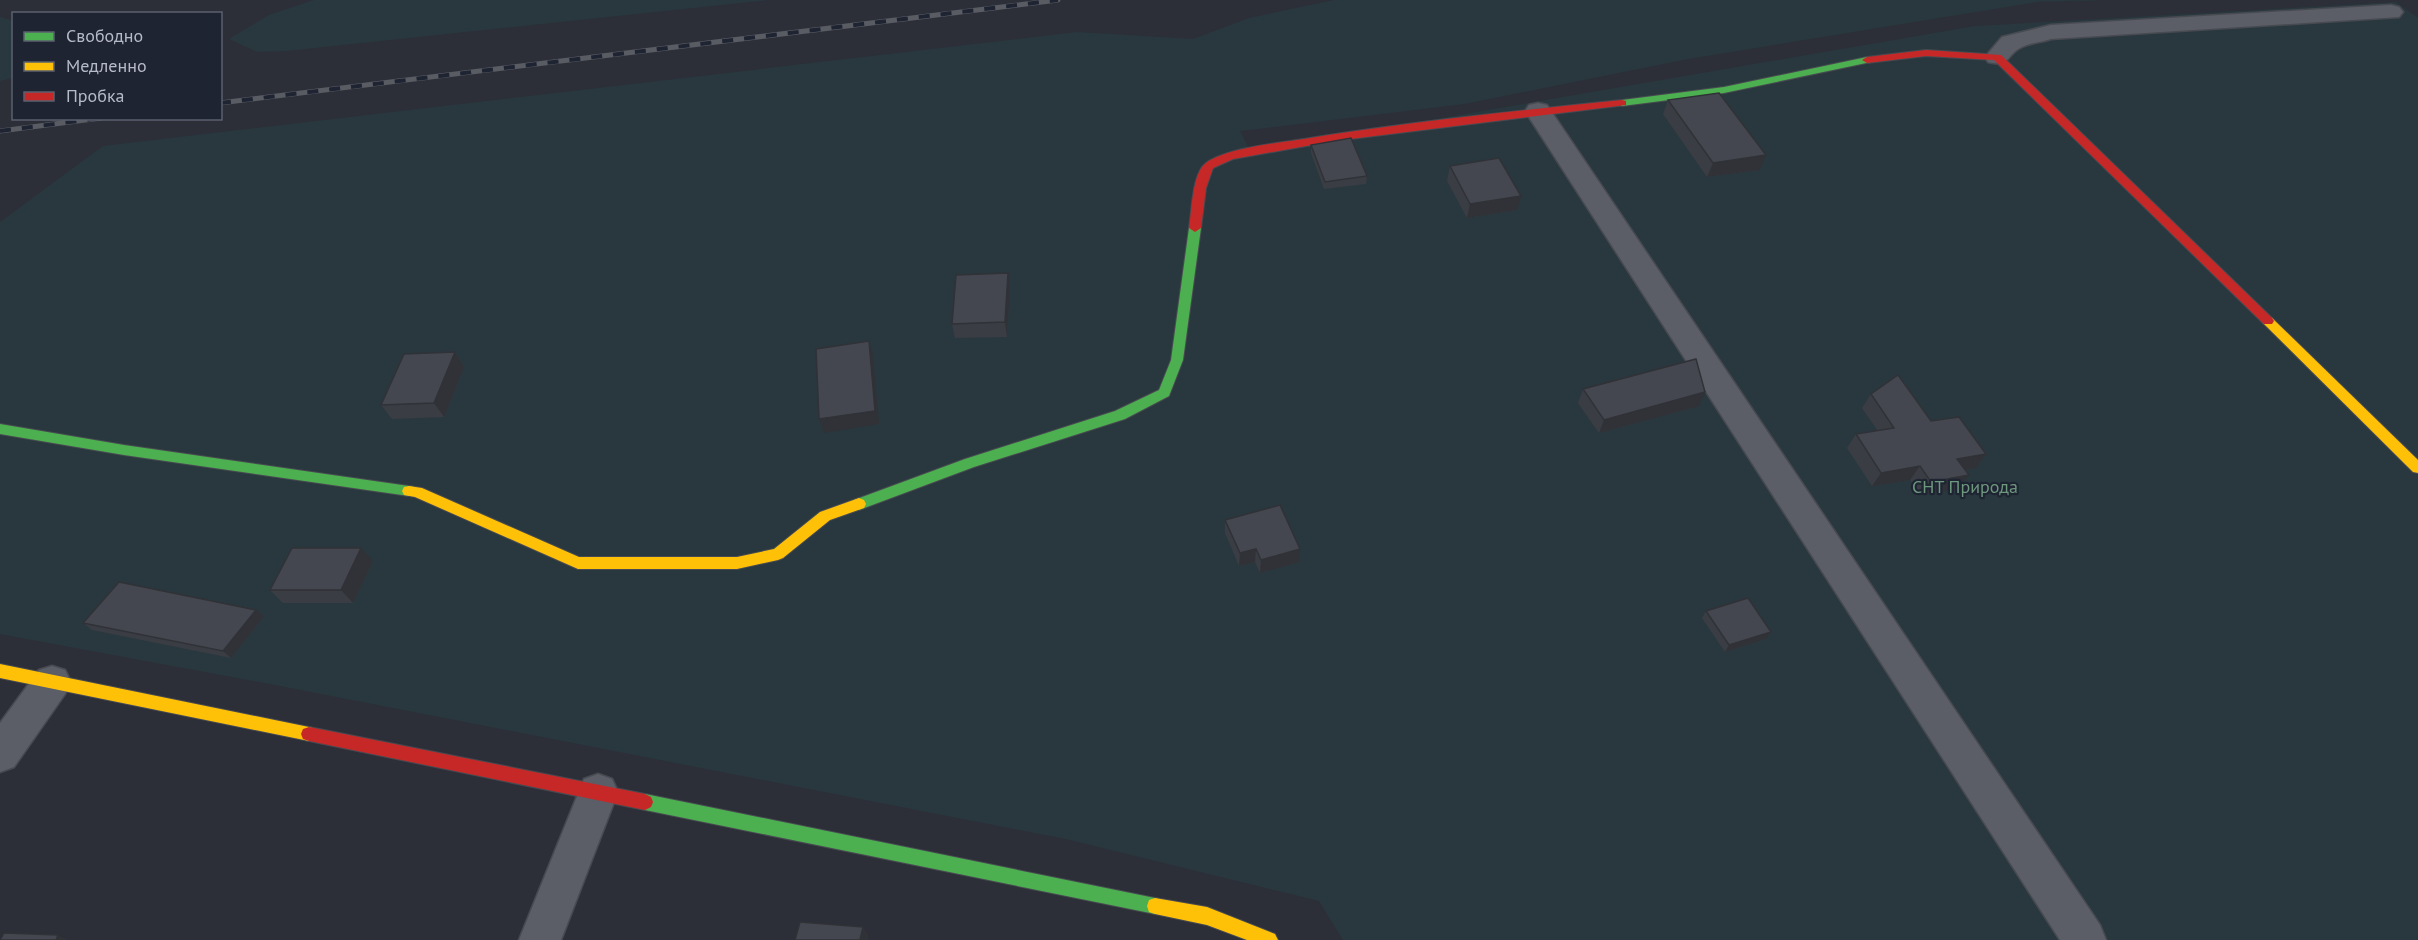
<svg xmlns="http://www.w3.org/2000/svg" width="2418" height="940" font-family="'PT Sans',sans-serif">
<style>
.green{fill:#29383e}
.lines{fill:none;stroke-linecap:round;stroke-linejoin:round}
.street-casing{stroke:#484a51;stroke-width:3}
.fast-casing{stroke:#484a51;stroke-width:2}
.slow-casing{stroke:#484a51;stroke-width:2}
.jam-casing{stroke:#484a51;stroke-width:2}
.street{fill:#5b5e67;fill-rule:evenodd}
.fast{fill:#4caf50;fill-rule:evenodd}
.slow{fill:#ffc107;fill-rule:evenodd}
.jam{fill:#c62828;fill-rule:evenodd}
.rail-casing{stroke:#5a5c64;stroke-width:5}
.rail{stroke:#1f2433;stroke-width:4;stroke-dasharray:11;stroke-linecap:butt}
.wall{fill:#3a3d44}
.shaded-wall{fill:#303237}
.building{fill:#44474f;stroke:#303237;stroke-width:1.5}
.labels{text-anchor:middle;stroke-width:4.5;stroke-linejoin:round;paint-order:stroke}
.park-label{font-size:18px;fill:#6e987e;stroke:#1f2433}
</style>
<rect width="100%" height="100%" fill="#2c2f38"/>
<g class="green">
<path d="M 314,0 L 768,0 L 286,51 L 257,52 L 229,39 L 269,15 Z"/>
<path d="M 1334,0 L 2106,0 L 2037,2 L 1688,59 L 1464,104 L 1240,131 L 1250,151 L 1975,26 L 2396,2 L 2418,18 L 2418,940 L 1343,940 L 1319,901 L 1066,839 L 275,685 L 0,634 L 0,222 L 103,146 L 1077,32 L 1193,39 L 1249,18 Z"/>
<path d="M 0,17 L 14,21 L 13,78 L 0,81 Z"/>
</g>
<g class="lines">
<g class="street-casing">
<g id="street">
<path d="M 2391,5 L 2399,7 L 2403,12 L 2399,17 L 2051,39 C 2042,42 2030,43 2022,47 C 2006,54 2011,68 1988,62 L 1985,57 L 2002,37 L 2051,25 Z"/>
<path d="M 1538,103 L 1547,105 L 2100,925 L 2106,940 L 2060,940 L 1525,111 L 1529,105 Z"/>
<path d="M 52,666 L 65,670 L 71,682 L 65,694 L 14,767 L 0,772 L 0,723 L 39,670 Z"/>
<path d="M 598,774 L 612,779 L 618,792 L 561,940 L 519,940 L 584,779 Z"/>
</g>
</g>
<g class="fast-casing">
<g id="fast">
<path d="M 1867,57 L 1871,58 L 1871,62 L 1724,93 L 1622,106 L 1617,103 L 1622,100 L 1724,87 Z"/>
<path d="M 1195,224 L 1201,228 L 1183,360 L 1169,396 L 1125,419 L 974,467 L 859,510 L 854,508 L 852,504 L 854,500 L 965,459 L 1115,411 L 1159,390 L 1171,360 L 1189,228 Z"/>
<path d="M 0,424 L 124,445 L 409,486 L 414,487 L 416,491 L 414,495 L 409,496 L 124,455 L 0,434 Z"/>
<path d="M 645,794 L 1155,898 L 1161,900 L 1163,906 L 1161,912 L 1155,914 L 645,810 L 639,807 L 637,802 L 639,797 Z"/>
</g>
</g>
<g class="slow-casing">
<g id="slow">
<path d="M 2268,317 L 2272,318 L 2418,460 L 2418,473 L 2413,472 L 2264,324 L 2262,321 Z"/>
<path d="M 409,486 L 422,488 L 579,557 L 737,557 L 774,549 L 820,512 L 859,498 L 864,500 L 866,504 L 864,508 L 830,520 L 783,558 L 778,560 L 737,569 L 578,569 L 415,497 L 404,495 L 402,491 L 404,487 Z"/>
<path d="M 0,664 L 309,727 L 315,729 L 317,734 L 315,739 L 309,741 L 0,678 Z"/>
<path d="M 1155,898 L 1207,907 L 1275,934 L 1278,940 L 1247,940 L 1207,925 L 1155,914 L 1149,912 L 1147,906 L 1149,900 Z"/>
</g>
</g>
<g class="jam-casing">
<g id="jam">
<path d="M 1926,50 L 2001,55 L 2272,318 L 2274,321 L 2272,324 L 2264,324 L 1994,60 L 1926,56 L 1867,63 L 1862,60 L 1867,57 Z"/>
<path d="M 1622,100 L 1626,101 L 1626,105 L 1334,141 L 1233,159 L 1213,168 L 1206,188 L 1201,228 L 1195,232 L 1189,228 C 1192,211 1192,173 1206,163 C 1227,148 1278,143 1304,139 C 1409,122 1516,111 1622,100 Z"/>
<path d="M 309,727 L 645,794 L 651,797 L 653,802 L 651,807 L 645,810 L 309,741 L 303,739 L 301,734 L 303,729 Z"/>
</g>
</g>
<use href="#street" class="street"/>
<use href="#fast" class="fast"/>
<use href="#slow" class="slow"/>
<use href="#jam" class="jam"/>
<g class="rail-casing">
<g id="rail">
<path d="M 220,103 L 1058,0"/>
<path d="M 0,131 L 101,118"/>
</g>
</g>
<use href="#rail" class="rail"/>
</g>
<g class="wall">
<path d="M 1668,100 L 1760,170 L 1707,177 L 1663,114 Z"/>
<path d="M 1311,145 L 1367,176 L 1366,184 L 1324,189 L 1311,153 Z"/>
<path d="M 1450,166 L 1517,210 L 1467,218 L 1447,181 Z"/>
<path d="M 1008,273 L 1010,287 L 1007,337 L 955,338 L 952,324 Z"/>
<path d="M 455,352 L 464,367 L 444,417 L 392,419 L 381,405 Z"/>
<path d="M 1583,389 L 1699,406 L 1599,433 L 1578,403 Z"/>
<path d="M 1871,394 L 1931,421 L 1986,454 L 1976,468 L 1965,470 L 1958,489 L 1921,495 L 1910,480 L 1872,486 L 1847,448 L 1856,434 L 1878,431 L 1862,408 Z"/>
<path d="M 1225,520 L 1299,562 L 1260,573 L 1255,562 L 1239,566 L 1225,533 Z"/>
<path d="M 373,561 L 353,603 L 283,603 L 270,590 Z"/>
<path d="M 256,610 L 264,616 L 231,658 L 92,630 L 83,623 Z"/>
<path d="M 1706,611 L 1766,639 L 1725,652 L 1702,618 Z"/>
</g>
<g class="shaded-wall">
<path d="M 1766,155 L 1760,170 L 1707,177 L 1713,163 Z"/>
<path d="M 1521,196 L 1517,210 L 1467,218 L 1470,204 Z"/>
<path d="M 1008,273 L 1010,287 L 1007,337 L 1005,322 Z"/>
<path d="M 869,341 L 873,355 L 879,424 L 824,433 L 819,419 Z"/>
<path d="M 455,352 L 464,367 L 444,417 L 434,403 Z"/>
<path d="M 1705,392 L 1699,406 L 1599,433 L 1604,420 Z"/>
<path d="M 1986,454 L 1976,468 L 1947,473 L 1957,459 Z"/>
<path d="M 1920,466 L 1910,480 L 1872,486 L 1881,473 Z"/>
<path d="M 1969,475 L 1958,489 L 1921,495 L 1931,482 Z"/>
<path d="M 361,548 L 373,561 L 353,603 L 341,590 Z"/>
<path d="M 1256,549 L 1255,562 L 1239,566 L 1240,553 Z"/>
<path d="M 1300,549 L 1299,562 L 1260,573 L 1261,560 Z"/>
<path d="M 256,610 L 264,616 L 231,658 L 223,651 Z"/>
<path d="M 1771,632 L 1766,639 L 1725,652 L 1729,645 Z"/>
<path d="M 863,927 L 869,936 L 868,940 L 860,940 Z"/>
<path d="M 58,935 L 68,940 L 56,940 Z"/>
</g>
<g class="building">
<path d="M 1719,93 L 1766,155 L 1713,163 L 1668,100 Z"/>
<path d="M 1351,138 L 1367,176 L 1325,182 L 1311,145 Z"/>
<path d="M 1499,158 L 1521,196 L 1470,204 L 1450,166 Z"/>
<path d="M 1008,273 L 1005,322 L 952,324 L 956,275 Z"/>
<path d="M 869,341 L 875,411 L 819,419 L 816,349 Z"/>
<path d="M 455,352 L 434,403 L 381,405 L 404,354 Z"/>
<path d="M 1696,359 L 1705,392 L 1604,420 L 1583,389 Z"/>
<path d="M 1898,375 L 1931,421 L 1959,417 L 1986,454 L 1957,459 L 1969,475 L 1931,482 L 1920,466 L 1881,473 L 1856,434 L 1894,428 L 1871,394 Z"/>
<path d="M 1280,505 L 1300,549 L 1261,560 L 1256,549 L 1240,553 L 1225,520 Z"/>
<path d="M 292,548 L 361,548 L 341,590 L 270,590 Z"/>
<path d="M 119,582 L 256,610 L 223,651 L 83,623 Z"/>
<path d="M 1748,598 L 1771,632 L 1729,645 L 1706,611 Z"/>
<path d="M 800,922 L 863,927 L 860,940 L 795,940 Z"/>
<path d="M 4,933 L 58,935 L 56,940 L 0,940 Z"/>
</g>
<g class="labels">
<g class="park-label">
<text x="1965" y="493">СНТ Природа</text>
</g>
</g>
<rect x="12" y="12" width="210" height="108" fill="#1f2433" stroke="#5b606f" stroke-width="1.5"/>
<rect x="24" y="32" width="30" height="9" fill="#4caf50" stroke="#5b606f" stroke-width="1.5"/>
<text x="66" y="42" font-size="18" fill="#b6bac9">Свободно</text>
<rect x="24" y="62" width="30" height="9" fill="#ffc107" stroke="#5b606f" stroke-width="1.5"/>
<text x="66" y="72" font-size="18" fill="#b6bac9">Медленно</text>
<rect x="24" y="92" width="30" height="9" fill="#c62828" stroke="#5b606f" stroke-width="1.5"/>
<text x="66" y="102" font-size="18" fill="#b6bac9">Пробка</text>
</svg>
